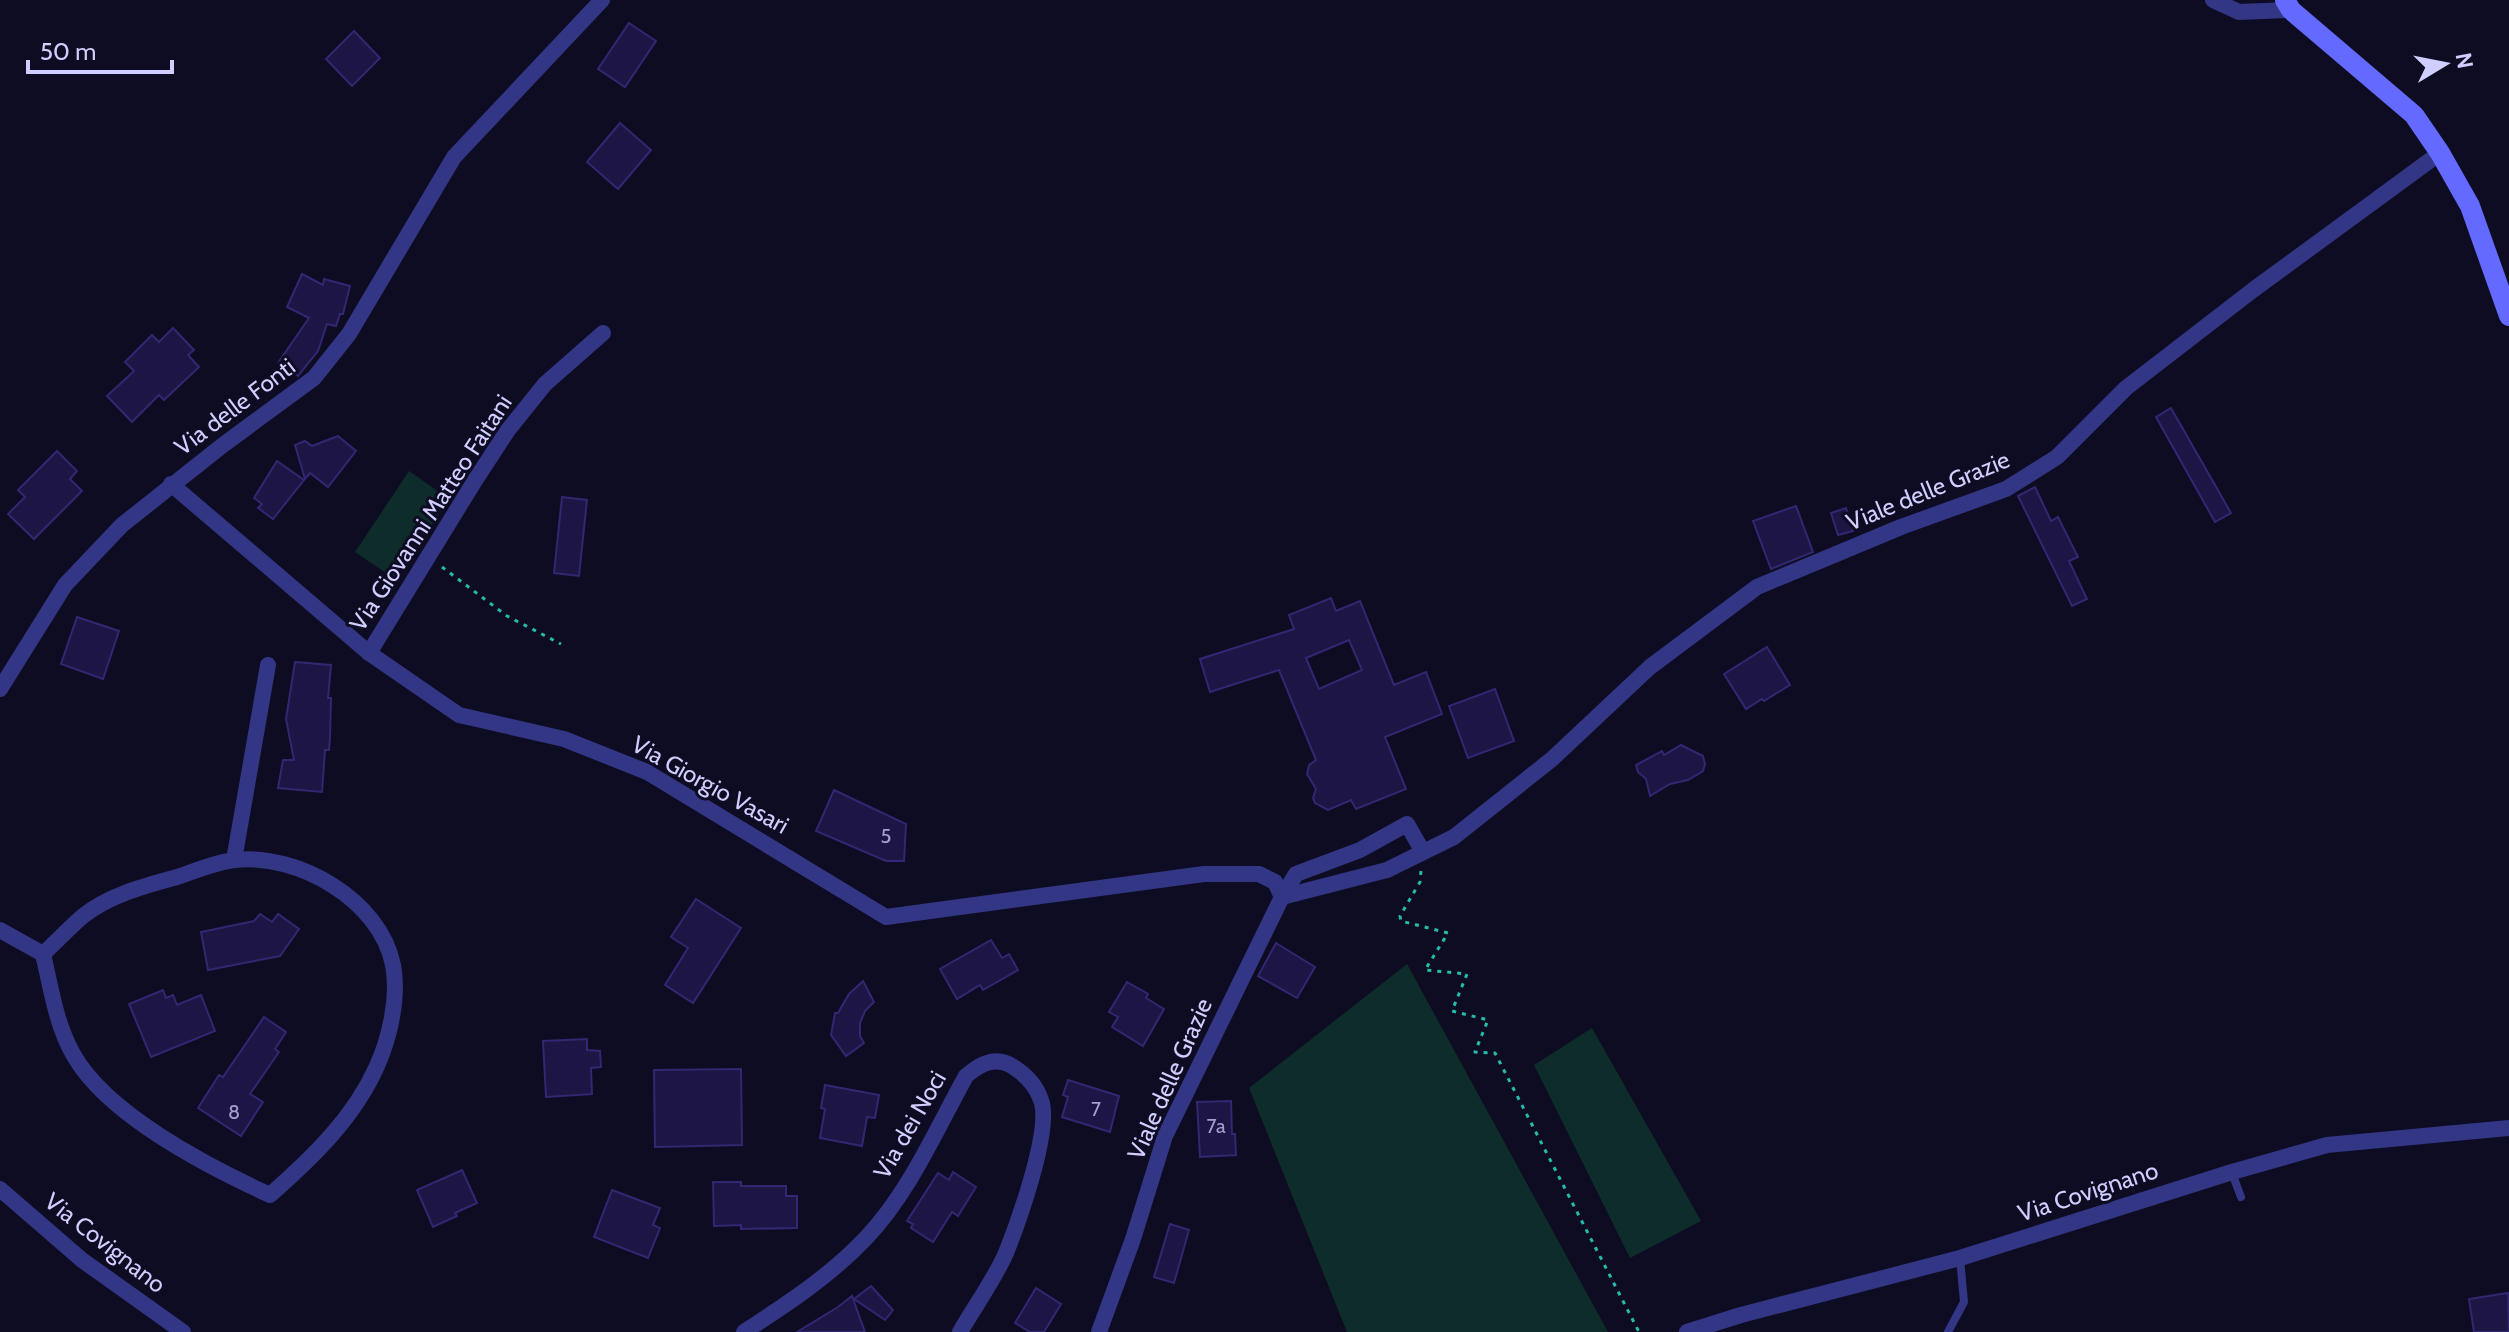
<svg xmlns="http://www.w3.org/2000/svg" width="2509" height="1332" font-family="Cabin,sans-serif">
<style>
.green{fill:#0e2c2a}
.building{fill:#1d1644;stroke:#312772;stroke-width:2;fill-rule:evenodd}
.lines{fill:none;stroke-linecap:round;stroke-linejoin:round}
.path{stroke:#25bba9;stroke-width:3;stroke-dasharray:4 6;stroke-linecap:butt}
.lane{stroke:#333585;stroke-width:8}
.street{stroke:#333585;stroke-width:16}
.secondary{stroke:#6469ff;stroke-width:20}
.labels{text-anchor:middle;stroke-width:6;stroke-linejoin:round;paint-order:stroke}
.number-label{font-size:20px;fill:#a39fd0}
.street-label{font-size:24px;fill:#d0cdff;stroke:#0e0c22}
</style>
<rect width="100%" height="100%" fill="#0e0c22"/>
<g class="green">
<path d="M 409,471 L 449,499 L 395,579 L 355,552 Z"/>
<path d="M 1407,964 L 1608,1332 L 1347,1332 L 1249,1088 Z"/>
<path d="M 1592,1028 L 1701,1221 L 1630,1258 L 1534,1065 Z"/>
</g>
<g class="building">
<path d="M 629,23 L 656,41 L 625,87 L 598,69 Z"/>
<path d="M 354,31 L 380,58 L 352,86 L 326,59 Z"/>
<path d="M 620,123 L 651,150 L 618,189 L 587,162 Z"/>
<path d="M 302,274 L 323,285 L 324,279 L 350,286 L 343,314 L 340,314 L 336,326 L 327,324 L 318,351 L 298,376 L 278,363 L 309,318 L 287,307 Z"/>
<path d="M 173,328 L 194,350 L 188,355 L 199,367 L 164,400 L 159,395 L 132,422 L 107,396 L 134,371 L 125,362 L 152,335 L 159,342 Z"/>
<path d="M 2171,408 L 2231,513 L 2215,522 L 2156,417 Z"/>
<path d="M 338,436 L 356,451 L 328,487 L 310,473 L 305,479 L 295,445 L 305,441 L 312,446 Z"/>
<path d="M 57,451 L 77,471 L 70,479 L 82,491 L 34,539 L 8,514 L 25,497 L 18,490 Z"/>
<path d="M 277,461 L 304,480 L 273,519 L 258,508 L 262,504 L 254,498 Z"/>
<path d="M 2035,487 L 2051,521 L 2058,517 L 2078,557 L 2069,561 L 2087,599 L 2072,606 L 2018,496 Z"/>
<path d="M 562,497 L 587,500 L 579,576 L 554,573 Z"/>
<path d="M 1796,506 L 1813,552 L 1771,569 L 1753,521 Z"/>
<path d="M 1846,508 L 1853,531 L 1838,535 L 1831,513 Z"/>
<path d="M 1331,598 L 1336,611 L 1360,601 L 1394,685 L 1426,672 L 1442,714 L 1385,737 L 1406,789 L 1356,809 L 1351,800 L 1328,810 L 1315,803 L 1313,798 L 1316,789 L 1307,774 L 1309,765 L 1316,760 L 1279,670 L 1210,692 L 1200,659 L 1294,629 L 1289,615 ZM 1349,640 L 1362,670 L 1319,689 L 1306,658 Z"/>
<path d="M 77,617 L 119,631 L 103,679 L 61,664 Z"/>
<path d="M 1767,647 L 1790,685 L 1764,701 L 1762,699 L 1746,709 L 1724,674 Z"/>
<path d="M 295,662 L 331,665 L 328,698 L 331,698 L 330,737 L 329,750 L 325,750 L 322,792 L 278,788 L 283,760 L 294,760 L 286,719 Z"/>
<path d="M 1495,689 L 1514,741 L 1468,758 L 1449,706 Z"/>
<path d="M 1681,745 L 1703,756 L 1705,764 L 1703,771 L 1688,780 L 1670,784 L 1650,796 L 1646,779 L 1638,772 L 1636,765 L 1662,751 L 1664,755 Z"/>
<path d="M 834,790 L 906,824 L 904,861 L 886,861 L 816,831 Z"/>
<path d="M 696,899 L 741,928 L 693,1003 L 665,985 L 688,948 L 671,937 Z"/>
<path d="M 260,914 L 272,922 L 278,914 L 299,929 L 280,956 L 208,970 L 201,932 L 254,921 Z"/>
<path d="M 991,940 L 1002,958 L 1009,954 L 1018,970 L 983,990 L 980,985 L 957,999 L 940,969 Z"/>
<path d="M 1276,943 L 1315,967 L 1297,998 L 1258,976 Z"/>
<path d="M 863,981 L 874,1002 L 865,1011 L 860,1023 L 860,1036 L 864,1043 L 846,1056 L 831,1035 L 835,1013 L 838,1013 L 849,994 Z"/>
<path d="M 1127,982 L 1148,994 L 1146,998 L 1164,1009 L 1143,1046 L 1112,1027 L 1118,1017 L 1109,1012 Z"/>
<path d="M 163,990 L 166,998 L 173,995 L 177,1005 L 201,995 L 215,1031 L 151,1057 L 129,1004 Z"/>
<path d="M 264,1017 L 286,1032 L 275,1049 L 279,1052 L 250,1094 L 263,1102 L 241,1136 L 198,1108 L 219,1075 L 223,1077 Z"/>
<path d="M 587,1039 L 587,1050 L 600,1051 L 601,1067 L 591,1068 L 592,1094 L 546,1097 L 543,1041 Z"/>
<path d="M 741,1069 L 742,1145 L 655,1147 L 654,1070 Z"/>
<path d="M 1068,1080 L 1119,1096 L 1110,1132 L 1062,1117 L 1068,1097 L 1063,1095 Z"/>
<path d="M 825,1085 L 879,1095 L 875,1118 L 867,1117 L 862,1146 L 820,1138 L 825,1109 L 821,1108 Z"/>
<path d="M 1231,1101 L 1232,1134 L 1235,1134 L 1236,1155 L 1200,1157 L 1197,1102 Z"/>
<path d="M 462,1170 L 477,1203 L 455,1213 L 457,1216 L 433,1227 L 417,1190 Z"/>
<path d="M 953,1172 L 976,1187 L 958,1216 L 952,1212 L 933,1242 L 911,1228 L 913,1224 L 907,1221 L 938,1173 L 949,1180 Z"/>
<path d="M 713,1182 L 741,1182 L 741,1186 L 786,1186 L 786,1196 L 797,1196 L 797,1228 L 741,1229 L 741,1225 L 714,1226 Z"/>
<path d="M 612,1190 L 660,1208 L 653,1225 L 660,1228 L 648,1258 L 594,1237 Z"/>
<path d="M 1170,1224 L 1189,1230 L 1174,1283 L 1154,1277 Z"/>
<path d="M 871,1286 L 893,1310 L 885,1320 L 854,1299 Z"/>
<path d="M 1036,1288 L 1061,1304 L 1044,1332 L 1030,1332 L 1015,1323 Z"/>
<path d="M 2508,1293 L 2509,1332 L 2474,1332 L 2469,1299 Z"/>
<path d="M 852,1296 L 865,1332 L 797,1332 L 838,1307 Z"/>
</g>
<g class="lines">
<g class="path">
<path d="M 442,567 L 507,616 L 561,644"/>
<path d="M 1421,871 L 1420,882 L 1400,916 L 1401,921 L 1448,933 L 1425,970 L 1467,974 L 1452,1011 L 1488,1020 L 1475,1052 L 1495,1053 L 1639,1332"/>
</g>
<g class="lane">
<path d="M 2232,1173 L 2241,1197"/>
<path d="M 1948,1332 L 1964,1302 L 1960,1258"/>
</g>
<g class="street">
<path d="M 2213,0 L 2239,12 L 2291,10"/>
<path d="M 171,484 L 369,653 L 459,715 L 564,739 L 647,772 L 886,917 L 1204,874 L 1259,874 L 1275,882 L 1282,897"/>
<path d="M 369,653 L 474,482 L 508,430 L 545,384 L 603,333"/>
<path d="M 0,689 L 65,585 L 122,525 L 223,445 L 314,378 L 349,334 L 454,157 L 602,0"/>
<path d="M 234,860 L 268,665"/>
<path d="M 1282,897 L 1387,870 L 1454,837 L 1552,759 L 1650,667 L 1757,587 L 1901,527 L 2006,489 L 2057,457 L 2126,388 L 2253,290 L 2440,153"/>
<path d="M 0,930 L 43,954 C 51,988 56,1024 73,1054 C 106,1114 209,1167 270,1195 C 312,1158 354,1118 377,1066 C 390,1037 399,997 393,965 C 380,900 298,853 235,860 C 216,862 195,871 177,877 C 144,886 109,895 83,916 C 69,928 56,942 43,954"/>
<path d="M 0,1189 L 82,1260 L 183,1332"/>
<path d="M 744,1332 C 787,1304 830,1276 866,1238 C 909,1193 936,1130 966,1076 C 981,1063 997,1055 1015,1068 C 1027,1076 1036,1085 1041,1100 C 1052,1129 1018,1223 1006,1253 C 994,1280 975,1306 960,1332"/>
<path d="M 1099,1332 L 1133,1239 L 1165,1136 L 1282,897 L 1296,874 L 1360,850 L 1407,824 L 1423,852"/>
<path d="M 1687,1332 L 1741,1315 L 1960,1258 L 2232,1172 L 2327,1145 L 2509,1128"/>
</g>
<path class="secondary" d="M 2285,0 L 2291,10 L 2414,115 L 2440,153 L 2470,206 L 2509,316"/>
</g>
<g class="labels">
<g class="number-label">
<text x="886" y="843">5</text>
<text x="1096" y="1116">7</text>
<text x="234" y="1119">8</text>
<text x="1216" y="1133">7a</text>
</g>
<g class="street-label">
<text transform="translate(235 407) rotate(-37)" y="8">Via delle Fonti</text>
<text transform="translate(1928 491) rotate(-22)" y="8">Viale delle Grazie</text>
<text transform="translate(431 513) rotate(-57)" y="8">Via Giovanni Matteo Faitani</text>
<text transform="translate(710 785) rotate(29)" y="8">Via Giorgio Vasari</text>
<text transform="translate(1170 1079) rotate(-66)" y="8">Viale delle Grazie</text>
<text transform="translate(910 1125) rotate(-60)" y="8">Via dei Noci</text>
<text transform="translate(2088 1192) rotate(-18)" y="8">Via Covignano</text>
<text transform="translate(105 1243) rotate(38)" y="8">Via Covignano</text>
</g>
</g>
<g transform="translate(2445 64) rotate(80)" stroke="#0e0c22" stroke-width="6" paint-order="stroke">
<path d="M0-6L14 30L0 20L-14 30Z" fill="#d0cdff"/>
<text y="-12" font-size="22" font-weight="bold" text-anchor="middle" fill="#d0cdff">N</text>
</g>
<path d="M28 60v12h144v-12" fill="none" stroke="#d0cdff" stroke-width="4"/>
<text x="40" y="60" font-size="24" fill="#d0cdff" stroke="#0e0c22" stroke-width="6" paint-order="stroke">50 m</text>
</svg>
